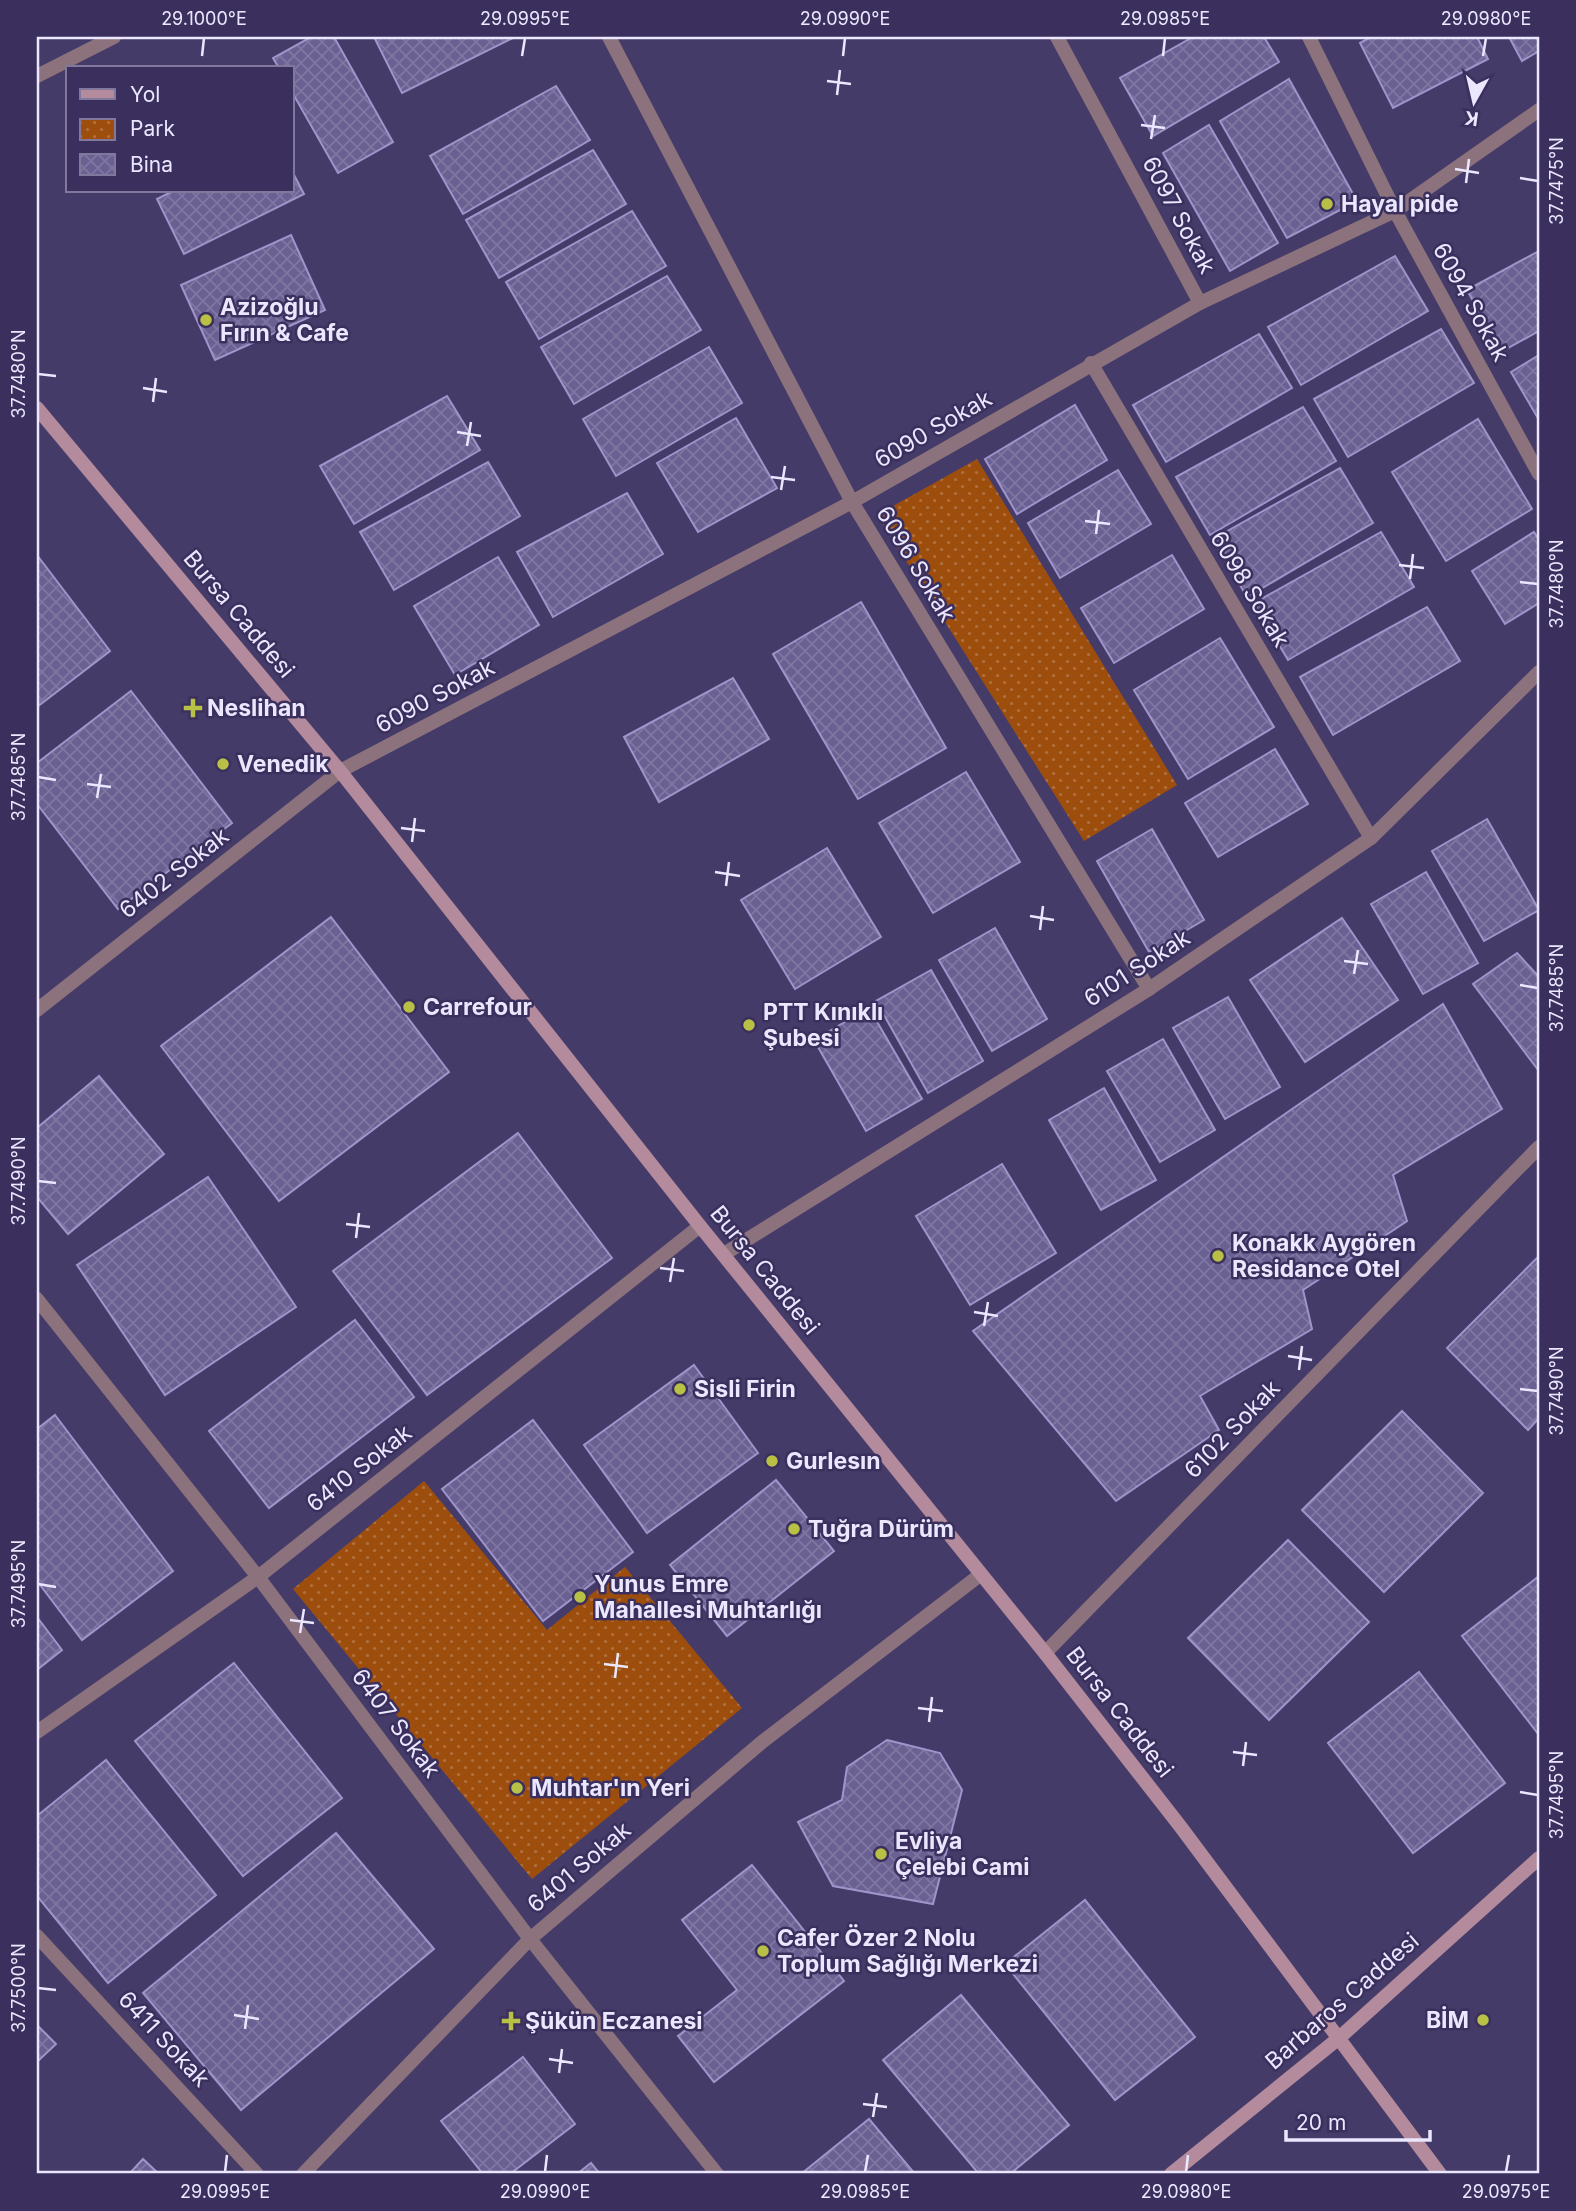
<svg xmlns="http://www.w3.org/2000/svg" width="1576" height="2211" font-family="Inter,sans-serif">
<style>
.park{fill:url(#park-dots)}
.building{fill:url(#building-cross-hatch);stroke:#9f95cb;stroke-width:2}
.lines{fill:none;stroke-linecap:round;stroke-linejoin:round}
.street{stroke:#8c727c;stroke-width:14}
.secondary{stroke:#b38b9c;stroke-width:14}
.ticks{fill:none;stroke:#eae7fe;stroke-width:2.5}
.poi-dot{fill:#b9c046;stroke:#3b305d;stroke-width:2.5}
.labels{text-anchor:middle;stroke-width:5;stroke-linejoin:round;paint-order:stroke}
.poi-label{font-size:23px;font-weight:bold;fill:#eae7fe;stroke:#3b305d;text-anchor:start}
.street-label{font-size:23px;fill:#eae7fe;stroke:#3b305d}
.neatline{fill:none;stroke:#eae7fe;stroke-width:2.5}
.ticks-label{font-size:18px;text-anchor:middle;fill:#eae7fe}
</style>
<defs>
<pattern id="park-dots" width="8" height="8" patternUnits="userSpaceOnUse" patternTransform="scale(1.75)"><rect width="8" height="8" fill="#9d4e0d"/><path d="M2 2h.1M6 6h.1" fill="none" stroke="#af703d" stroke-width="1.8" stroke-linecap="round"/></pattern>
<pattern id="building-cross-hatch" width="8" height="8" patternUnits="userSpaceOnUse" patternTransform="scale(1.75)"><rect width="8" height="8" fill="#6a6092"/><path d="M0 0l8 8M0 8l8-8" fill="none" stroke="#7f77a2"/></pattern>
</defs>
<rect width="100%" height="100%" fill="#453b69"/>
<g class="park">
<path d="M 977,459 L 1177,785 L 1084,841 L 877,515 Z"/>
<path d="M 424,1481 L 547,1630 L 625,1567 L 742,1708 L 532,1879 L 293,1589 Z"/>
</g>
<g class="building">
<path d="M 311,37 L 334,37 L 393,142 L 338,173 L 292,92 L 292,68 L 279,68 L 273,58 Z"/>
<path d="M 374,37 L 515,37 L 402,93 Z"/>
<path d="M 1193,37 L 1264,37 L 1279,62 L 1153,136 L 1120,78 Z"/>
<path d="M 1371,37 L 1477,37 L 1488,59 L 1393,108 L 1360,43 Z"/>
<path d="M 1509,37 L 1539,37 L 1539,51 L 1522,61 Z"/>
<path d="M 1289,79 L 1357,201 L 1287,238 L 1220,121 Z"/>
<path d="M 556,86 L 590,140 L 463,214 L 430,156 Z"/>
<path d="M 1209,125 L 1278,243 L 1230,271 L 1163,153 Z"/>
<path d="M 593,150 L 626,204 L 499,278 L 466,220 Z"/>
<path d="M 292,171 L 304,194 L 184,254 L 157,199 L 173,191 L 292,191 Z"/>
<path d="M 632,211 L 666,266 L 539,339 L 506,282 Z"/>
<path d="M 291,235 L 325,310 L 215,360 L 181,285 Z"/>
<path d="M 1537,252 L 1539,256 L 1539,331 L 1501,352 L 1467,290 Z"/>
<path d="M 1395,256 L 1428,311 L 1301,385 L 1268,327 Z"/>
<path d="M 667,276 L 701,330 L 574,404 L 541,347 Z"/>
<path d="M 1441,329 L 1474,383 L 1348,457 L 1314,399 Z"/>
<path d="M 1259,334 L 1292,388 L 1166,462 L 1133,405 Z"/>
<path d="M 709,347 L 742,403 L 616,476 L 583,419 Z"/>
<path d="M 1539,355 L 1539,420 L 1511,372 Z"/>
<path d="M 447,396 L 480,450 L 354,524 L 320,466 Z"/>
<path d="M 1075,405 L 1107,460 L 1017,514 L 985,459 Z"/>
<path d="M 1303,407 L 1336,461 L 1210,535 L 1176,477 Z"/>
<path d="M 736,418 L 777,488 L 698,532 L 657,463 Z"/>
<path d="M 1478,419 L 1532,509 L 1446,561 L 1392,472 Z"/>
<path d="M 488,462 L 520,516 L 394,590 L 360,532 Z"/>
<path d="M 1340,468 L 1373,523 L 1247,597 L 1213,539 Z"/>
<path d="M 1118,470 L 1151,524 L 1060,578 L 1028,523 Z"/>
<path d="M 627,493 L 663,554 L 553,617 L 517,552 Z"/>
<path d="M 1381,532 L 1414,587 L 1288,660 L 1254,603 Z"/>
<path d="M 1534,532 L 1539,540 L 1539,603 L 1505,624 L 1472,571 Z"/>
<path d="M 37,555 L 110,651 L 37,707 Z"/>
<path d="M 1172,555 L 1204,609 L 1114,663 L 1081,608 Z"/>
<path d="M 498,557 L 539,625 L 455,675 L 414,606 Z"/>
<path d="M 861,602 L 946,748 L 858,799 L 773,654 Z"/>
<path d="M 1427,607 L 1460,661 L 1333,735 L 1300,677 Z"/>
<path d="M 1220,638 L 1274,727 L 1188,779 L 1134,690 Z"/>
<path d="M 733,678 L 769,739 L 659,802 L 624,737 Z"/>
<path d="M 131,691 L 232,823 L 118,909 L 37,804 L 37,763 Z"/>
<path d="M 1275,749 L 1308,804 L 1218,857 L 1185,803 Z"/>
<path d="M 966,772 L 1020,862 L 933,913 L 879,823 Z"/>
<path d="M 1487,819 L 1539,910 L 1484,941 L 1432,851 Z"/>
<path d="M 1152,829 L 1204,920 L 1149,952 L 1097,861 Z"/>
<path d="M 827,848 L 881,937 L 795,989 L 741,900 Z"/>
<path d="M 1426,872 L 1478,963 L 1423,994 L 1371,904 Z"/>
<path d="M 331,917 L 449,1072 L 279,1201 L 161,1046 Z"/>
<path d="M 1342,918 L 1398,1000 L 1305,1062 L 1250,980 Z"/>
<path d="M 995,928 L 1047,1019 L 992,1051 L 939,960 Z"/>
<path d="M 1517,953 L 1539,977 L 1539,1071 L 1473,984 Z"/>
<path d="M 931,970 L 983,1061 L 928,1093 L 876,1001 Z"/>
<path d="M 1228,997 L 1280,1087 L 1225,1119 L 1173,1028 Z"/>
<path d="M 1443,1004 L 1502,1109 L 1393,1175 L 1407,1221 L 1303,1290 L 1312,1329 L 1200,1396 L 1219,1430 L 1116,1501 L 973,1331 Z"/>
<path d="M 869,1008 L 922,1099 L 866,1131 L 814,1040 Z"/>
<path d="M 1163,1039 L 1215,1130 L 1160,1162 L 1107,1071 Z"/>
<path d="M 99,1076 L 164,1154 L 68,1234 L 37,1197 L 37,1128 Z"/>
<path d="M 1104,1088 L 1156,1180 L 1101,1210 L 1049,1120 Z"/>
<path d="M 518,1133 L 612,1258 L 427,1395 L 333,1271 Z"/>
<path d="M 1002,1164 L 1056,1253 L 970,1305 L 916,1216 Z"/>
<path d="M 208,1177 L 296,1307 L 165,1395 L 77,1265 Z"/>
<path d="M 1539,1256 L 1539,1418 L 1528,1430 L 1447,1348 Z"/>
<path d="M 355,1320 L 414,1397 L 269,1508 L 209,1431 Z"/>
<path d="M 694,1365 L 758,1453 L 647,1533 L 584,1445 Z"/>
<path d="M 1402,1411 L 1483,1493 L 1384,1592 L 1302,1510 Z"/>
<path d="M 55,1415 L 173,1571 L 82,1640 L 37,1581 L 37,1429 Z"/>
<path d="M 533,1420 L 633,1552 L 543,1621 L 442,1489 Z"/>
<path d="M 776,1480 L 834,1551 L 727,1636 L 670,1565 Z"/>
<path d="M 1288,1540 L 1369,1622 L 1269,1720 L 1188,1638 Z"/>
<path d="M 1539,1576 L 1539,1735 L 1462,1636 Z"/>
<path d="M 37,1617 L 62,1650 L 37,1670 Z"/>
<path d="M 234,1663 L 342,1798 L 243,1876 L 135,1741 Z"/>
<path d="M 1419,1672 L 1505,1783 L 1413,1853 L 1328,1743 Z"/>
<path d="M 887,1740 L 940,1753 L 962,1790 L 933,1904 L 833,1886 L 798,1822 L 842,1800 L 847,1767 Z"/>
<path d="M 106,1760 L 216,1895 L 108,1983 L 37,1896 L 37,1816 Z"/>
<path d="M 336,1833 L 434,1949 L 241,2110 L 143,1993 Z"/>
<path d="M 752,1865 L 844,1981 L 714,2082 L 678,2036 L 737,1990 L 682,1920 Z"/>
<path d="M 1085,1900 L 1195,2037 L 1115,2100 L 1005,1964 Z"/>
<path d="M 961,1995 L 1069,2125 L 1010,2174 L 979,2174 L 883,2060 Z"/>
<path d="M 37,2025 L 56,2044 L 37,2062 Z"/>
<path d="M 523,2057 L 575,2124 L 510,2174 L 483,2174 L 441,2121 Z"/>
<path d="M 869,2119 L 915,2174 L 801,2174 Z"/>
<path d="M 143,2159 L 159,2174 L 129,2174 Z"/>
<path d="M 591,2163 L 600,2174 L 577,2174 Z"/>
</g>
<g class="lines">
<g class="street">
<path d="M 609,37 L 852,502 L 1149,989"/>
<path d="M 1057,37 L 1200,303"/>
<path d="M 1309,37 L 1395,211 L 1539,474"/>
<path d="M 37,76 L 114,37"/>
<path d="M 1091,363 L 1371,838"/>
<path d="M 37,1010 L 340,771 L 852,502 L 1200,303 L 1395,211 L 1539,110"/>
<path d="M 724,1254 L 1149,989 L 1371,838 L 1539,672"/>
<path d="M 37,1299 L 258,1577 L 530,1939 L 717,2174"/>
<path d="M 1045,1653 L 1539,1147"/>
<path d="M 37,1732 L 258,1577 L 700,1226"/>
<path d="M 37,1936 L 257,2174"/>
<path d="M 303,2174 L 530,1939 L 762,1742 L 980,1575"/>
</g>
<g class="secondary">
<path d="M 37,408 L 340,771 L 700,1226 L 1045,1653 L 1180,1826 L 1440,2174"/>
<path d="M 1171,2174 L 1339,2038 L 1539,1858"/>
</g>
</g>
<path class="ticks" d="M 202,56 L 204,38M 522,56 L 525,38M 843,56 L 845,38M 1163,56 L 1165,38M 1483,56 L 1486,38M 827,81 L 851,84M 837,95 L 840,70M 1141,125 L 1165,128M 1151,139 L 1155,115M 1455,169 L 1479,173M 1520,178 L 1538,181M 1466,183 L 1469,159M 38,374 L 56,376M 143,388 L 167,392M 153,402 L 156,378M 457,432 L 481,436M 467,446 L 471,422M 771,477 L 795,480M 781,490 L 785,466M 1085,521 L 1110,524M 1096,534 L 1099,510M 1399,565 L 1424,568M 1410,579 L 1413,554M 1520,582 L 1538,584M 38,777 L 56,780M 87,784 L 111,787M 97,798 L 101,774M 401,828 L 425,831M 412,842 L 415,818M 715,872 L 740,876M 726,886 L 729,862M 1030,916 L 1054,920M 1040,930 L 1043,906M 1344,961 L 1368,964M 1354,974 L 1358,950M 1520,985 L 1538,988M 38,1181 L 56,1183M 346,1224 L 370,1227M 356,1238 L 359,1213M 660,1268 L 684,1271M 670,1282 L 674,1258M 974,1312 L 998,1316M 984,1326 L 988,1302M 1288,1356 L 1312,1360M 1299,1370 L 1302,1346M 1520,1389 L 1538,1391M 38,1584 L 56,1587M 290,1620 L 314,1623M 300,1633 L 304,1609M 604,1664 L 628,1667M 615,1678 L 618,1653M 918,1708 L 943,1711M 929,1722 L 932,1697M 1233,1752 L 1257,1755M 1243,1766 L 1246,1742M 1520,1792 L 1538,1795M 38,1988 L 56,1990M 234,2015 L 259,2019M 245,2029 L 248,2005M 549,2059 L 573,2063M 559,2073 L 562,2049M 863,2104 L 887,2107M 873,2117 L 877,2093M 225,2172 L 227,2155M 545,2172 L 547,2155M 865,2172 L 868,2155M 1186,2172 L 1188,2155M 1506,2172 L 1509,2155"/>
<g class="poi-dot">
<circle cx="1327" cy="204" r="7"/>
<circle cx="206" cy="320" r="7"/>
<path d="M189.5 697.5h7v7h7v7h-7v7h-7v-7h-7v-7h7z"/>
<circle cx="223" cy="764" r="7"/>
<circle cx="409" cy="1007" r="7"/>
<circle cx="749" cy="1025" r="7"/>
<circle cx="1218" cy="1256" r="7"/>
<circle cx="680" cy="1389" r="7"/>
<circle cx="772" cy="1461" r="7"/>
<circle cx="794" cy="1529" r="7"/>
<circle cx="580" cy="1597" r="7"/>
<circle cx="517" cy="1788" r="7"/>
<circle cx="881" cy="1854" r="7"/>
<circle cx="763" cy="1951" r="7"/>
<circle cx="1483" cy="2020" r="7"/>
<path d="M507.5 2010.5h7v7h7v7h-7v7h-7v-7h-7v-7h7z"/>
</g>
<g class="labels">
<g class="poi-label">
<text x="1341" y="212">Hayal pide</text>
<text x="220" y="315">Azizoğlu<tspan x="220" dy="26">Fırın &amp; Cafe</tspan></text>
<text x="207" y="716">Neslihan</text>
<text x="237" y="772">Venedik</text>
<text x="423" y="1015">Carrefour</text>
<text x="763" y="1020">PTT Kınıklı<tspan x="763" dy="26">Şubesi</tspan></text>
<text x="1232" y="1251">Konakk Aygören<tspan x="1232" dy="26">Residance Otel</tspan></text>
<text x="694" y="1397">Sisli Firin</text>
<text x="786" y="1469">Gurlesın</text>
<text x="808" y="1537">Tuğra Dürüm</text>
<text x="594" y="1592">Yunus Emre<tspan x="594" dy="26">Mahallesi Muhtarlığı</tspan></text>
<text x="531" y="1796">Muhtar'ın Yeri</text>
<text x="895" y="1849">Evliya<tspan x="895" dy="26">Çelebi Cami</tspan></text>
<text x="777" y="1946">Cafer Özer 2 Nolu<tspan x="777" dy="26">Toplum Sağlığı Merkezi</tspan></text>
<text x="1469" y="2028" text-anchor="end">BİM</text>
<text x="525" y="2029">Şükün Eczanesi</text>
</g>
<g class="street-label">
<text transform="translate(1179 215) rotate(62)" y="8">6097 Sokak</text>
<text transform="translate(1471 302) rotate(61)" y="8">6094 Sokak</text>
<text transform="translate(933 429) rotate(-30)" y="8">6090 Sokak</text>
<text transform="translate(916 564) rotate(59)" y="8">6096 Sokak</text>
<text transform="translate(1250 589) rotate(59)" y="8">6098 Sokak</text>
<text transform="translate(239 614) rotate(50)" y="8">Bursa Caddesi</text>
<text transform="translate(435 696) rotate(-28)" y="8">6090 Sokak</text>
<text transform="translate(174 873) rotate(-38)" y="8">6402 Sokak</text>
<text transform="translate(1137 968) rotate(-33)" y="8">6101 Sokak</text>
<text transform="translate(765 1270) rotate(51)" y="8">Bursa Caddesi</text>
<text transform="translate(1232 1429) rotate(-46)" y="8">6102 Sokak</text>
<text transform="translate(359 1468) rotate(-38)" y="8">6410 Sokak</text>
<text transform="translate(1120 1712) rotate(52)" y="8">Bursa Caddesi</text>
<text transform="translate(396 1723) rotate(53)" y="8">6407 Sokak</text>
<text transform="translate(579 1867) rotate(-40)" y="8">6401 Sokak</text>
<text transform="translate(1342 2001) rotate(-41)" y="8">Barbaros Caddesi</text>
<text transform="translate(164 2039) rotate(47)" y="8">6411 Sokak</text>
</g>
</g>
<rect width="1576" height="2211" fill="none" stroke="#3b305d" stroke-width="77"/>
<rect x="66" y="66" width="228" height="126" fill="#3b305d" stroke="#81799d" stroke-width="2"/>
<rect x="80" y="89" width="35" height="10" fill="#b38b9c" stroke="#81799d" stroke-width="2"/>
<text x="130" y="102" font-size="21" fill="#eae7fe">Yol</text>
<rect x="80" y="119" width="35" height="21" fill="url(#park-dots)" stroke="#81799d" stroke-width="2"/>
<text x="130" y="136" font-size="21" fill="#eae7fe">Park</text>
<rect x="80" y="154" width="35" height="21" fill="url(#building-cross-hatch)" stroke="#81799d" stroke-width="2"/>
<text x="130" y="172" font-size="21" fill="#eae7fe">Bina</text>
<g transform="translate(1474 102) rotate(188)" stroke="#3b305d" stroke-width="5" paint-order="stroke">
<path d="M0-5L12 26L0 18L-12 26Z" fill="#eae7fe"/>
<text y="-10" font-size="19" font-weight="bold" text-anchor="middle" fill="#eae7fe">K</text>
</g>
<path d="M1286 2130v10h144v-10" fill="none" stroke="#eae7fe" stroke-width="3.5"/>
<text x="1296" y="2130" font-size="21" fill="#eae7fe" stroke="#3b305d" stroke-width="5" paint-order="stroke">20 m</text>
<rect x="38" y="38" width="1500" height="2134" class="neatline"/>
<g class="ticks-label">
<text x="204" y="25">29.1000°E</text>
<text x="525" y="25">29.0995°E</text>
<text x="845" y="25">29.0990°E</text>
<text x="1165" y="25">29.0985°E</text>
<text x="1486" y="25">29.0980°E</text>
<text transform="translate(1557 181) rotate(-90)" y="6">37.7475°N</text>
<text transform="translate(19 374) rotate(-90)" y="6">37.7480°N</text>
<text transform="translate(1557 584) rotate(-90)" y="6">37.7480°N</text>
<text transform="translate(19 777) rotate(-90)" y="6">37.7485°N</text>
<text transform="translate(1557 988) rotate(-90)" y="6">37.7485°N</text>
<text transform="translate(19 1181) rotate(-90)" y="6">37.7490°N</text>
<text transform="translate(1557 1391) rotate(-90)" y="6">37.7490°N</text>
<text transform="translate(19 1584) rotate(-90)" y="6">37.7495°N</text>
<text transform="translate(1557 1795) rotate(-90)" y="6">37.7495°N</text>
<text transform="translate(19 1988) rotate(-90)" y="6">37.7500°N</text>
<text x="225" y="2198">29.0995°E</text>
<text x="545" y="2198">29.0990°E</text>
<text x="865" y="2198">29.0985°E</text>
<text x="1186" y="2198">29.0980°E</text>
<text x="1506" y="2198">29.0975°E</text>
</g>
</svg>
